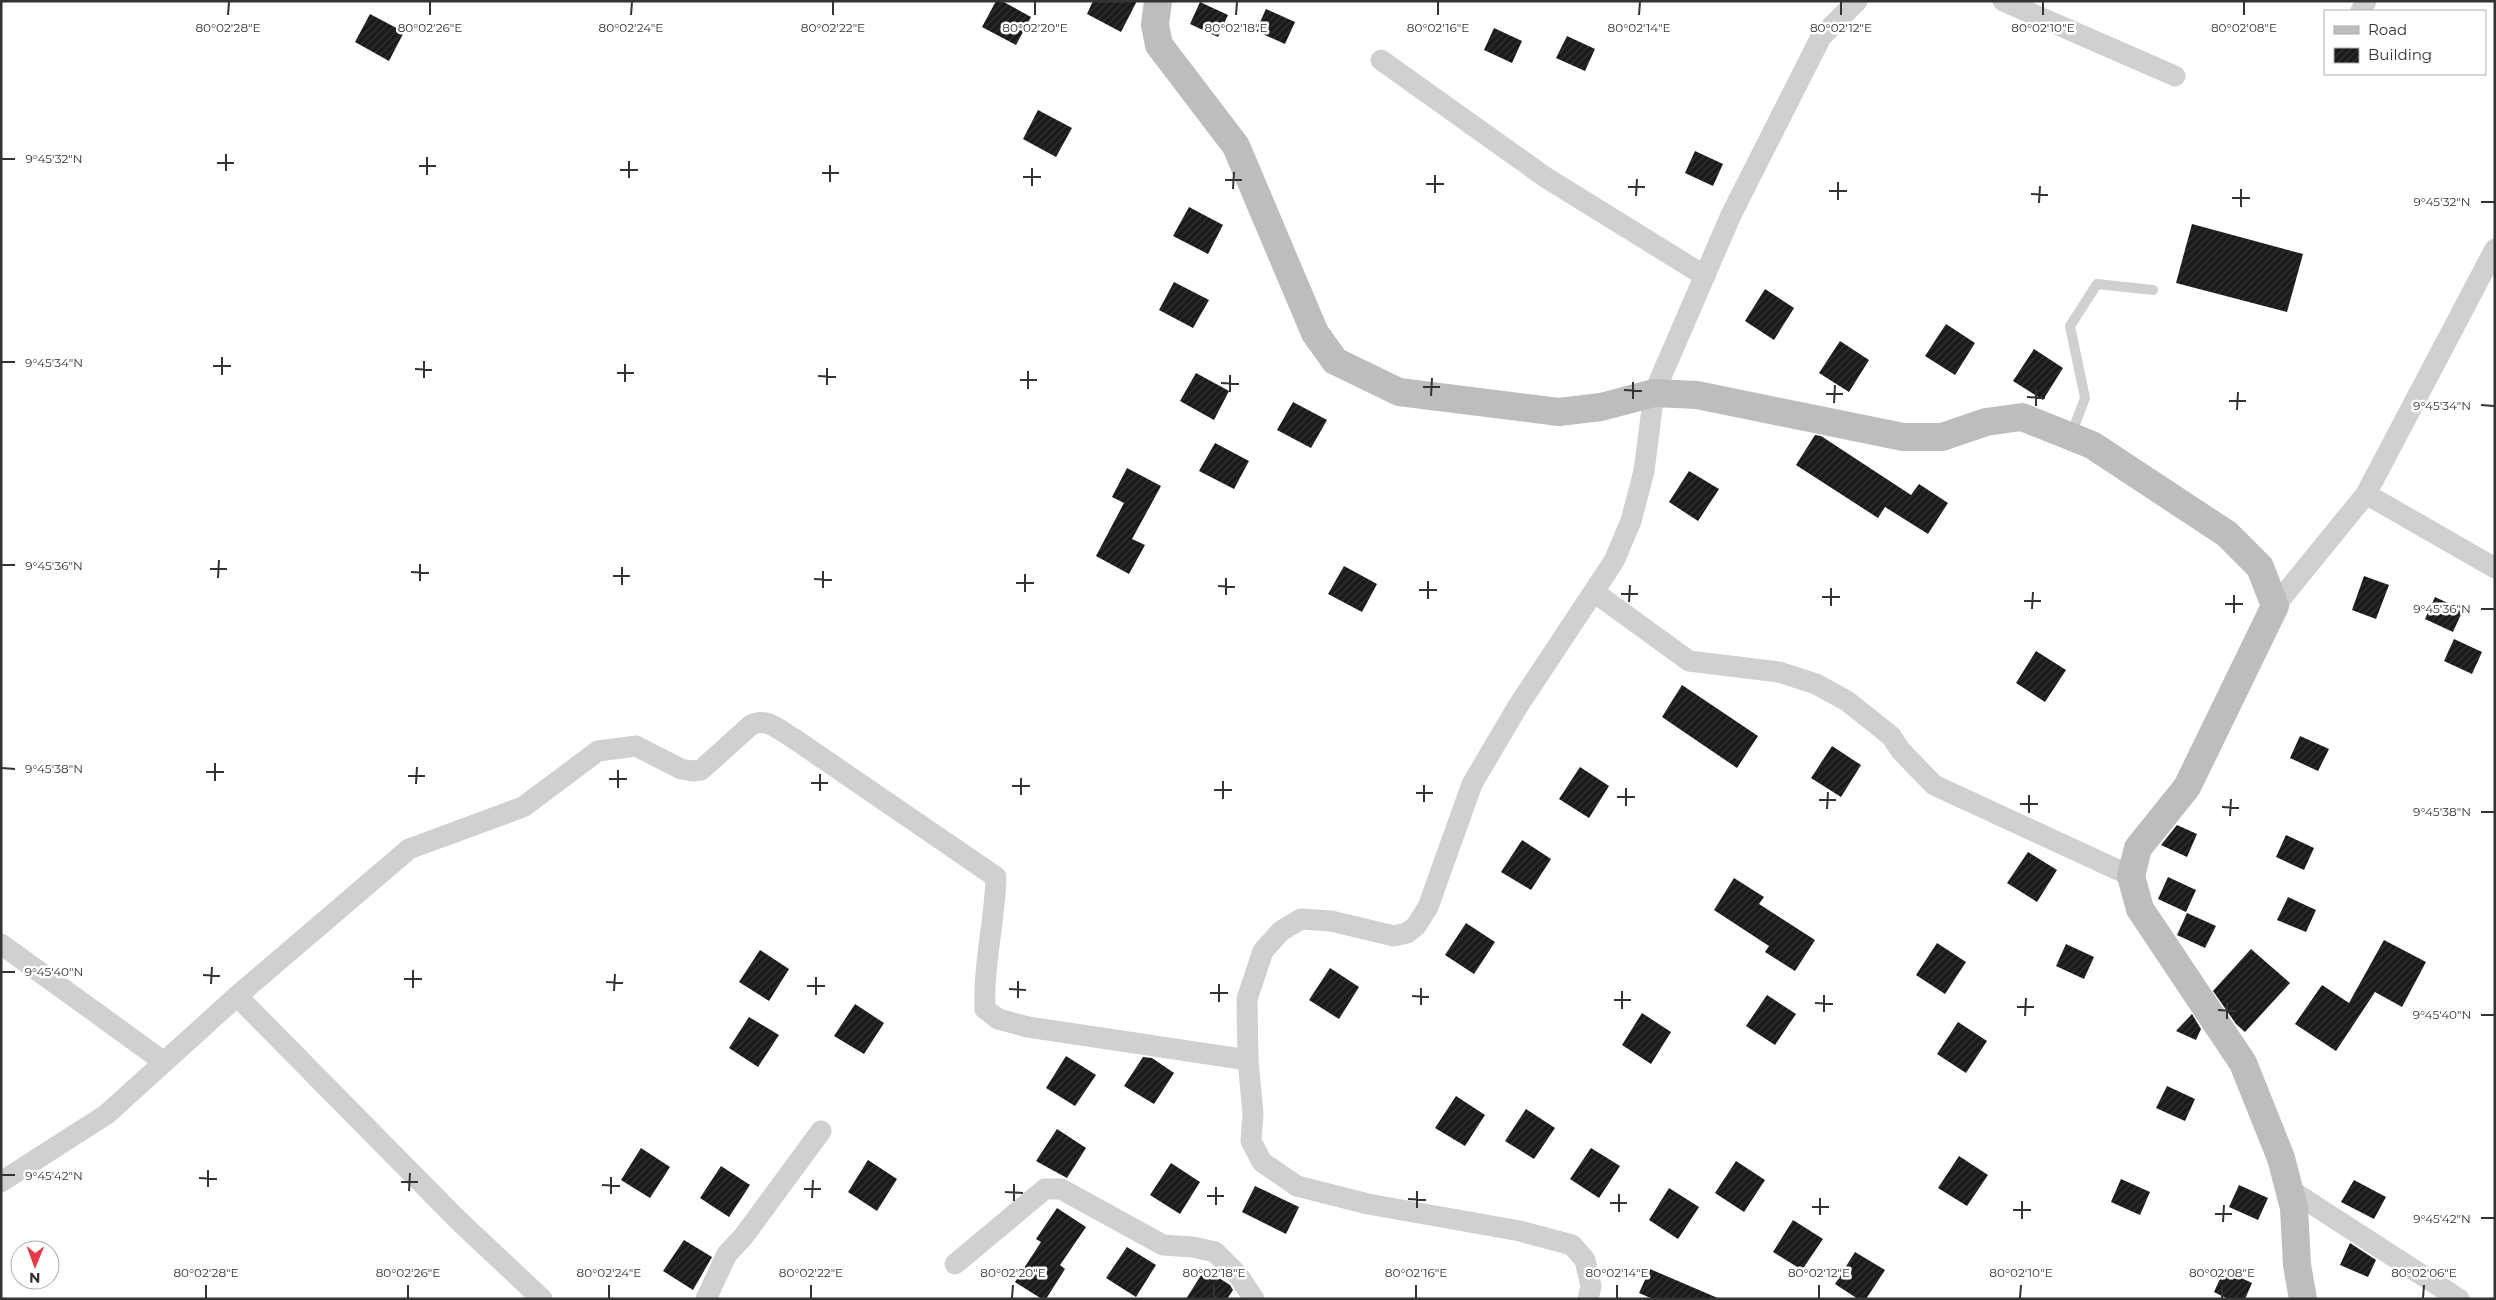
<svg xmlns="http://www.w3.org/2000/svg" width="2496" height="1300" font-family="Montserrat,sans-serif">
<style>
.building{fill:url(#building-hatch)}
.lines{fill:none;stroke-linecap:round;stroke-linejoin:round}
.lane{stroke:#d0d0d0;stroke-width:10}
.street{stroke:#d0d0d0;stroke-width:21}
.secondary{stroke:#bdbdbd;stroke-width:28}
.ticks{fill:none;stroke:#333;stroke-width:2}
.ticks-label{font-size:12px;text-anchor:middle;fill:#333;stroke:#fff;stroke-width:5;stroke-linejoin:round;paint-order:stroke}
</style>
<defs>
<pattern id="building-hatch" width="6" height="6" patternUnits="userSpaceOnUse" patternTransform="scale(1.25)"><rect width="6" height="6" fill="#1a1a1a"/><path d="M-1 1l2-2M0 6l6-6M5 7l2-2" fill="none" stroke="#333"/></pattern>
</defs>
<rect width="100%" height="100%" fill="#fff"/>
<g class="building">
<path d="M 996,1 L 1002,1 L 1031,17 L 1016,45 L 982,27 Z"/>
<path d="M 1093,1 L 1137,1 L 1121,32 L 1087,14 Z"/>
<path d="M 1200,2 L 1228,15 L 1218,37 L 1190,24 Z"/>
<path d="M 1266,9 L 1295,22 L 1285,44 L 1256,31 Z"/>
<path d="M 370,14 L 404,32 L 389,61 L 355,42 Z"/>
<path d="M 1494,28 L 1522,41 L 1512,63 L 1484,50 Z"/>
<path d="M 1567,36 L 1595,49 L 1585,71 L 1556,58 Z"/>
<path d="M 1038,110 L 1072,128 L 1056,157 L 1023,139 Z"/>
<path d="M 1695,151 L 1723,164 L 1713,186 L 1685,173 Z"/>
<path d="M 1189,207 L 1223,225 L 1208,254 L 1173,236 Z"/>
<path d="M 2192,224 L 2303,254 L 2287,312 L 2176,283 Z"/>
<path d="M 1174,282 L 1209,300 L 1193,328 L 1159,310 Z"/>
<path d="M 1765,289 L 1794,308 L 1774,340 L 1745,321 Z"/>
<path d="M 1946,324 L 1975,343 L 1955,375 L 1925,356 Z"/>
<path d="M 1840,341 L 1869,360 L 1849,392 L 1819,373 Z"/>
<path d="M 2034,349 L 2063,368 L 2043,400 L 2013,381 Z"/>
<path d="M 1196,373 L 1229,391 L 1214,420 L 1180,401 Z"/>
<path d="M 1293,402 L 1327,420 L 1311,448 L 1277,430 Z"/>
<path d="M 1815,435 L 1821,436 L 1911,495 L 1919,484 L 1948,503 L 1928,534 L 1885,507 L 1878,518 L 1796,465 Z"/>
<path d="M 1215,443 L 1249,461 L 1234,489 L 1199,471 Z"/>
<path d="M 1127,468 L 1161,486 L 1132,539 L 1145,545 L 1129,574 L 1096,556 L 1124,503 L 1112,497 Z"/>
<path d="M 1689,471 L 1719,489 L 1698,521 L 1669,502 Z"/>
<path d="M 1344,566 L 1377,584 L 1362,612 L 1328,594 Z"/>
<path d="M 2364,576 L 2389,585 L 2376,619 L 2352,610 Z"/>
<path d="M 2435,597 L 2463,610 L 2453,632 L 2425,619 Z"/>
<path d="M 2454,639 L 2482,652 L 2472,674 L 2444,661 Z"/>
<path d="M 2036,651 L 2066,670 L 2045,702 L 2016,683 Z"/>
<path d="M 1682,685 L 1758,736 L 1737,768 L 1662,717 Z"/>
<path d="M 2300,736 L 2329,749 L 2318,771 L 2290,758 Z"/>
<path d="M 1832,746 L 1861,765 L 1841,797 L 1811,778 Z"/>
<path d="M 1580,767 L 1609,786 L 1589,818 L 1559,799 Z"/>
<path d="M 2177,825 L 2197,834 L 2187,857 L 2161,845 Z"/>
<path d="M 2286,835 L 2314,848 L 2304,870 L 2276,857 Z"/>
<path d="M 1522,840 L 1551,859 L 1531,890 L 1501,872 Z"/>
<path d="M 2028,852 L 2057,870 L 2037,902 L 2007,883 Z"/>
<path d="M 2168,877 L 2196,890 L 2186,912 L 2158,899 Z"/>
<path d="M 1734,878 L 1764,897 L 1759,904 L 1815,940 L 1795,971 L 1765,952 L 1769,946 L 1714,910 Z"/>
<path d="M 2288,897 L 2316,910 L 2306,932 L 2277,920 Z"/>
<path d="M 2187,913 L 2216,926 L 2205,948 L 2177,935 Z"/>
<path d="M 1466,923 L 1495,942 L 1474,974 L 1445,955 Z"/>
<path d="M 2384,940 L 2426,962 L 2402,1007 L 2375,992 L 2336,1051 L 2295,1024 L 2322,985 L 2349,1003 Z"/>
<path d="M 1937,943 L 1966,962 L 1945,994 L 1916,975 Z"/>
<path d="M 2066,944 L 2094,957 L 2084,979 L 2056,966 Z"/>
<path d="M 2251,949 L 2290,983 L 2245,1032 L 2236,1024 L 2213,991 Z"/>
<path d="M 760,950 L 789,969 L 769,1001 L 739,982 Z"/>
<path d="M 1330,968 L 1359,987 L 1339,1019 L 1309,1000 Z"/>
<path d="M 1767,995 L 1796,1014 L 1775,1045 L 1746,1026 Z"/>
<path d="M 855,1004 L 884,1023 L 864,1054 L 834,1036 Z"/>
<path d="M 1642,1013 L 1671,1032 L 1651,1064 L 1622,1045 Z"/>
<path d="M 2192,1014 L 2201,1029 L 2196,1040 L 2176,1031 Z"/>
<path d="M 749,1017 L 779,1035 L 758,1067 L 729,1048 Z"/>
<path d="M 1958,1022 L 1987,1041 L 1966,1073 L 1937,1054 Z"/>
<path d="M 1066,1056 L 1096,1075 L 1075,1106 L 1046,1088 Z"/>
<path d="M 1143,1057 L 1152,1058 L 1174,1073 L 1154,1104 L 1124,1086 Z"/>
<path d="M 2167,1086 L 2195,1099 L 2185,1121 L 2156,1108 Z"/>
<path d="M 1456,1096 L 1485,1115 L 1465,1146 L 1435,1128 Z"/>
<path d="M 1526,1109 L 1555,1128 L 1534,1159 L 1505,1141 Z"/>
<path d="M 1057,1129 L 1086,1148 L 1067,1178 L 1036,1161 Z"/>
<path d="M 641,1148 L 670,1167 L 650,1198 L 621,1180 Z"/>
<path d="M 1591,1148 L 1620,1166 L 1599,1198 L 1570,1179 Z"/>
<path d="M 1959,1156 L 1988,1175 L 1967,1206 L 1938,1188 Z"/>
<path d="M 868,1160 L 897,1179 L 877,1211 L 848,1192 Z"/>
<path d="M 1736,1161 L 1765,1180 L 1744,1212 L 1715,1193 Z"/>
<path d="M 1171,1163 L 1200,1182 L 1180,1214 L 1150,1195 Z"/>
<path d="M 721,1166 L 750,1185 L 729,1217 L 700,1198 Z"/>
<path d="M 2121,1179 L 2150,1192 L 2140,1215 L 2111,1202 Z"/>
<path d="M 2354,1180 L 2386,1197 L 2374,1219 L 2341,1202 Z"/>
<path d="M 2239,1185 L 2268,1198 L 2258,1220 L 2229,1207 Z"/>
<path d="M 1255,1186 L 1299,1207 L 1286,1234 L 1242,1212 Z"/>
<path d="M 1669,1188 L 1699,1207 L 1678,1239 L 1649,1220 Z"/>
<path d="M 1057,1208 L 1086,1227 L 1060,1265 L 1065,1269 L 1046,1299 L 1042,1299 L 1015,1282 L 1041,1242 L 1036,1239 Z"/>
<path d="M 1793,1220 L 1823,1239 L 1802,1270 L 1773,1252 Z"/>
<path d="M 684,1240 L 712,1257 L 693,1290 L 663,1271 Z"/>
<path d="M 2350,1243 L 2376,1260 L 2368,1277 L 2340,1265 Z"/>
<path d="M 1127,1247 L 1156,1265 L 1136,1297 L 1106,1278 Z"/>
<path d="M 1855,1252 L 1885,1270 L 1866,1299 L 1858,1299 L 1835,1284 Z"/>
<path d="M 1205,1269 L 1230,1285 L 1233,1290 L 1227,1299 L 1186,1299 Z"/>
<path d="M 1650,1269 L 1720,1299 L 1653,1299 L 1639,1293 Z"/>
<path d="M 2224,1270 L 2252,1283 L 2245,1299 L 2228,1299 L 2214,1292 Z"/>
</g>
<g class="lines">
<path class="lane" d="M 2071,435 L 2085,398 L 2070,326 L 2097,284 L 2153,290"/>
<g class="street">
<path d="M 2003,1 L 2175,76"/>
<path d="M 2361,11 L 2366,1"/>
<path d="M 1381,60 L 1545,177 L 1705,276"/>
<path d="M 2366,494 L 2495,568"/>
<path d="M 1594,592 L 1689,661 L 1779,672 L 1816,684 L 1847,701 L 1891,736 L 1901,751 L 1934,785 L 2131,876"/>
<path d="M 2275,606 L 2366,494 L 2495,249"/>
<path d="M 1,944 L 164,1062"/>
<path d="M 237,996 L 458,1220 L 542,1299"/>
<path d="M 1,1182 L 107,1114 L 237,996 L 409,849 L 523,807 L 598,751 L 636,746 L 681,769 L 693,771 L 701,770 L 751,725 C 767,717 779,730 793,738 L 996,877 C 995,921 983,965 985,1009 L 998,1019 L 1028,1027 L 1248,1060"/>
<path d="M 2289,1189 L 2459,1299"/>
<path d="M 955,1264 L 1045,1189 L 1061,1189 L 1163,1245 L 1193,1247 L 1215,1252 L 1238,1275 L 1254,1299"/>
<path d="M 706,1299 L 727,1254 L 743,1237 L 821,1131"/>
<path d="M 1588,1299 L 1591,1286 L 1585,1260 L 1572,1245 L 1520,1231 L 1368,1204 L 1297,1186 L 1262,1162 L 1251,1141 L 1253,1114 L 1248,1060 L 1247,999 L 1263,951 L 1281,931 L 1301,919 L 1331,921 L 1394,936 L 1407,933 L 1416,926 L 1428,907 L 1472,784 L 1518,706 L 1614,561 L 1631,521 L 1644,471 L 1654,393 L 1731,215 L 1821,37 L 1857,1"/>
</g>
<path class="secondary" d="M 1158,1 L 1155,25 L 1159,45 L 1236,146 L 1315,333 L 1335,361 L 1399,392 L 1559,412 L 1601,407 L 1654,393 L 1697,395 L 1903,437 L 1942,437 L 1986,422 L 2022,417 L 2092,445 L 2227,534 L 2260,567 L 2275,606 L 2187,787 L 2138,848 L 2131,876 L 2140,909 L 2243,1063 L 2281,1158 L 2294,1208 L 2297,1265 L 2303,1299"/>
</g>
<path class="ticks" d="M 228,15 L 229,2M 430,15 L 430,2M 631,15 L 632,2M 833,15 L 833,2M 1035,15 L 1035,2M 1236,15 L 1237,2M 1438,15 L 1438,2M 1639,15 L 1640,2M 1841,15 L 1841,2M 2043,15 L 2043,2M 2244,15 L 2244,2M 2,159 L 15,159M 217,163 L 234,163M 419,166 L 436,166M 620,170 L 638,170M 226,171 L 226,154M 822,173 L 839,173M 427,175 L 427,157M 1023,177 L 1041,177M 629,178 L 629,161M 1225,180 L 1242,180M 830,182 L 830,165M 1426,184 L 1444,184M 1032,186 L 1032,168M 1628,187 L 1645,187M 1233,189 L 1234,172M 1829,191 L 1847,191M 1435,193 L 1435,175M 2031,194 L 2048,195M 1636,196 L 1637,179M 2232,198 L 2250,198M 1838,200 L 1838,182M 2481,202 L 2494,202M 2039,203 L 2040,186M 2241,207 L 2241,189M 2,362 L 15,362M 213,366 L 231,366M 415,369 L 432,370M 617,373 L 634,373M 222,375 L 222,357M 818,376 L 836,377M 424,378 L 424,361M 1020,380 L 1037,380M 625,382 L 625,364M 1221,383 L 1239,384M 827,385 L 827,368M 1423,387 L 1440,387M 1028,389 L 1028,371M 1624,390 L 1642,391M 1230,392 L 1230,375M 1826,394 L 1843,394M 1431,396 L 1432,378M 2027,397 L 2045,398M 1633,399 L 1633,382M 2229,401 L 2246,401M 1834,403 L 1835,385M 2481,405 L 2494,406M 2036,406 L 2036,389M 2237,410 L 2238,392M 2,565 L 15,565M 210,569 L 227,569M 411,572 L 429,573M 613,576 L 630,576M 218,578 L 219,560M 814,579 L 832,580M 420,581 L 420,564M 1016,583 L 1034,583M 622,585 L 622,567M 1218,586 L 1235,587M 823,588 L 823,571M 1419,590 L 1437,590M 1025,592 L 1025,574M 1621,594 L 1638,594M 1226,595 L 1226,578M 1822,597 L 1840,597M 1428,599 L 1428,581M 2024,601 L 2041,601M 1629,602 L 1630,585M 2225,604 L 2243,604M 1831,606 L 1831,588M 2032,609 L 2033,592M 2481,609 L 2494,609M 2234,613 L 2234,595M 2,768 L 15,769M 206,772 L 224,772M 408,776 L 425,776M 609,779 L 627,779M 215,781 L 215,763M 811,783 L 828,783M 416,784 L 417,767M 1012,786 L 1030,786M 618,788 L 618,770M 1214,790 L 1232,790M 820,791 L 820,774M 1416,793 L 1433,793M 1021,795 L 1021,778M 1617,797 L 1635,797M 1223,799 L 1223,781M 1819,800 L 1836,800M 1424,802 L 1424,785M 2020,804 L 2038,804M 1626,806 L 1626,788M 2222,807 L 2239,808M 1827,809 L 1828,792M 2481,812 L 2494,812M 2029,813 L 2029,795M 2230,816 L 2231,799M 2,972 L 15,972M 203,975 L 220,976M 404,979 L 422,979M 606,982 L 623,983M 211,984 L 212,967M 807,986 L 825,986M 413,988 L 413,970M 1009,989 L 1026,990M 614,991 L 615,974M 1210,993 L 1228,993M 816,995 L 816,977M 1412,996 L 1429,997M 1018,998 L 1018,981M 1614,1000 L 1631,1000M 1219,1002 L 1219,984M 1815,1003 L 1833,1004M 1421,1005 L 1421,988M 2017,1007 L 2034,1007M 1622,1009 L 1622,991M 2218,1010 L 2236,1011M 1824,1012 L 1824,995M 2481,1015 L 2494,1015M 2025,1016 L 2026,998M 2227,1019 L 2227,1002M 2,1175 L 15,1175M 199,1178 L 217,1179M 401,1182 L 418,1182M 602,1185 L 620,1186M 208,1187 L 208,1170M 804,1189 L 821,1189M 409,1191 L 410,1173M 1005,1192 L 1023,1193M 611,1194 L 611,1177M 1207,1196 L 1224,1196M 812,1198 L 813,1180M 1408,1199 L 1426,1200M 1014,1201 L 1014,1184M 1610,1203 L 1627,1203M 1216,1205 L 1216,1187M 1812,1207 L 1829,1207M 1417,1208 L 1417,1191M 2013,1210 L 2031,1210M 1619,1212 L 1619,1194M 2215,1214 L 2232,1214M 1820,1215 L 1820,1198M 2481,1218 L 2494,1218M 2022,1219 L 2022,1201M 2223,1222 L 2224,1205M 206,1298 L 206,1285M 408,1298 L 408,1285M 609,1298 L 609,1285M 811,1298 L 811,1285M 1012,1298 L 1013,1285M 1214,1298 L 1214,1285M 1416,1298 L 1416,1285M 1617,1298 L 1617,1285M 1819,1298 L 1819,1285M 2020,1298 L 2021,1285M 2222,1298 L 2222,1285M 2423,1298 L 2424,1285"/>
<g class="ticks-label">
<text x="228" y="32">80°02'28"E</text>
<text x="430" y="32">80°02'26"E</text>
<text x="631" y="32">80°02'24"E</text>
<text x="833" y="32">80°02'22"E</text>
<text x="1035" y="32">80°02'20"E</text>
<text x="1236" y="32">80°02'18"E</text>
<text x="1438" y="32">80°02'16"E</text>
<text x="1639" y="32">80°02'14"E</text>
<text x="1841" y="32">80°02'12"E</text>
<text x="2043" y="32">80°02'10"E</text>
<text x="2244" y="32">80°02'08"E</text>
<text x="54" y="163">9°45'32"N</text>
<text x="2442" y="206">9°45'32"N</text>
<text x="54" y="367">9°45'34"N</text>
<text x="2442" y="410">9°45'34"N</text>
<text x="54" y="570">9°45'36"N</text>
<text x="2442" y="613">9°45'36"N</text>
<text x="54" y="773">9°45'38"N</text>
<text x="2442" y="816">9°45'38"N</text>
<text x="54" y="976">9°45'40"N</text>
<text x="2442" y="1019">9°45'40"N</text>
<text x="54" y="1180">9°45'42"N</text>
<text x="2442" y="1223">9°45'42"N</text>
<text x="206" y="1277">80°02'28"E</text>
<text x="408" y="1277">80°02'26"E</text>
<text x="609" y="1277">80°02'24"E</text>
<text x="811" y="1277">80°02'22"E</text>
<text x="1013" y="1277">80°02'20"E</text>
<text x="1214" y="1277">80°02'18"E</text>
<text x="1416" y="1277">80°02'16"E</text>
<text x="1617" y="1277">80°02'14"E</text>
<text x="1819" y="1277">80°02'12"E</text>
<text x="2021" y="1277">80°02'10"E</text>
<text x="2222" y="1277">80°02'08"E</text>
<text x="2424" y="1277">80°02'06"E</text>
</g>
<rect width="2496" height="1300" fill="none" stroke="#333333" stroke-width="5"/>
<rect x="2324" y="10" width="162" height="65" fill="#ffffff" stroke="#adadad"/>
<rect x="2334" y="26" width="25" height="8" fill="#bdbdbd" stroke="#adadad"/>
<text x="2368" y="35" font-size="15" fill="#333333">Road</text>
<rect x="2334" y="48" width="25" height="15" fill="url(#building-hatch)" stroke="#adadad"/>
<text x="2368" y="60" font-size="15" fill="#333333">Building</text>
<g transform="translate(35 1265) rotate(181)"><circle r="24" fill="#ffffff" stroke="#adadad"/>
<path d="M0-4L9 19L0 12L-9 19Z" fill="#e63946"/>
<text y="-8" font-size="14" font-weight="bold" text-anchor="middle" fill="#333333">N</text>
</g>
</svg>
